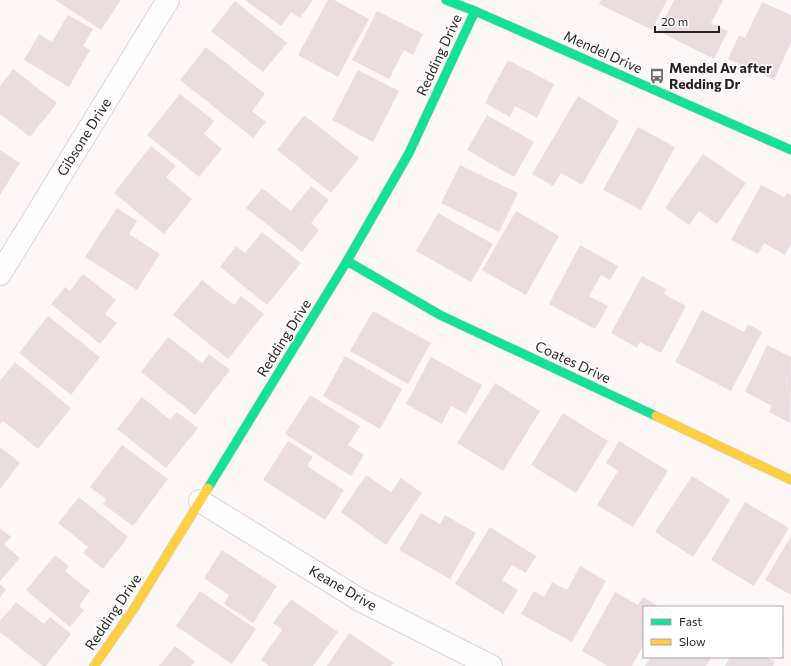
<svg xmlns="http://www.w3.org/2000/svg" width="791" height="666" font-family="Commissioner,sans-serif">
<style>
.building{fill:#eadddf}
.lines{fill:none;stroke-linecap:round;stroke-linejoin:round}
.street-casing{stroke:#dbd4d5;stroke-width:24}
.fast-casing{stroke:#dbd4d5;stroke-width:10}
.slow-casing{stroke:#dbd4d5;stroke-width:10}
.street{stroke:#fffefe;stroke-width:22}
.fast{stroke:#16e098;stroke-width:9}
.slow{stroke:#ffcf43;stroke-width:9}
.labels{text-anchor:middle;stroke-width:3.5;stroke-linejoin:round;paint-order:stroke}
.street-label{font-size:14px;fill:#281f21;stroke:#fff}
.poi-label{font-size:14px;font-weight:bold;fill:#281f21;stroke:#fff;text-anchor:start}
</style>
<rect width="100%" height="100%" fill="#fdf7f8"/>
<g class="building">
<path d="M 55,0 L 121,0 L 101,30 Z"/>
<path d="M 245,0 L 313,0 L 300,18 L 291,12 L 281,26 Z"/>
<path d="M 328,0 L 334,0 L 369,19 L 338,77 L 298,55 Z"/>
<path d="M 601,0 L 667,0 L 652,30 L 599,4 Z"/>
<path d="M 674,0 L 723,0 L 711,23 L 728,31 L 714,59 L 658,31 Z"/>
<path d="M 235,1 L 287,43 L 263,72 L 211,31 Z"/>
<path d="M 762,2 L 791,15 L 791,42 L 774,80 L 728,59 L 739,35 L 745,38 Z"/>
<path d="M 377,11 L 423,34 L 413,55 L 404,50 L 389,79 L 352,60 Z"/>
<path d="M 68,15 L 93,29 L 83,46 L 90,50 L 69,87 L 24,60 L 39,34 L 52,42 Z"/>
<path d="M 206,47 L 265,94 L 252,111 L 266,122 L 253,138 L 180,80 Z"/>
<path d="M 508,60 L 554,84 L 537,118 L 515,106 L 510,117 L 485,103 Z"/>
<path d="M 13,69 L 57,103 L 30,137 L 0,114 L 0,86 Z"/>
<path d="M 358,70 L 399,91 L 373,142 L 332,120 Z"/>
<path d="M 180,94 L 214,121 L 204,134 L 222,149 L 199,177 L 147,135 Z"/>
<path d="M 578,96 L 619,121 L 582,185 L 561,173 L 553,186 L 532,174 Z"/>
<path d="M 304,115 L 359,158 L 331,193 L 277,150 Z"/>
<path d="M 487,115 L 534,142 L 514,177 L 467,150 Z"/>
<path d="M 638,127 L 675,147 L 641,210 L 603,190 Z"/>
<path d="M 151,146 L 176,166 L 166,177 L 192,199 L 164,234 L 114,193 Z"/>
<path d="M 0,150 L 20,163 L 0,195 Z"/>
<path d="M 703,154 L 746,183 L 717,224 L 699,211 L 689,225 L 665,208 Z"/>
<path d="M 460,165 L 518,193 L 499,232 L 441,203 Z"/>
<path d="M 761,185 L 784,197 L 787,193 L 791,195 L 791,244 L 785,255 L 764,243 L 758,254 L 731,240 Z"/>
<path d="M 311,186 L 329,200 L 311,223 L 319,230 L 302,252 L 246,208 L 262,188 L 291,211 Z"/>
<path d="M 117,208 L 137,221 L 129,234 L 160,254 L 137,290 L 85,257 Z"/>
<path d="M 516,211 L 559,236 L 526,295 L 482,270 Z"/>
<path d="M 438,213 L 493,244 L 471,282 L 416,251 Z"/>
<path d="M 262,232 L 301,263 L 267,305 L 220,267 L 236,246 L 245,253 Z"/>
<path d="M 580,245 L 618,266 L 610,280 L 601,275 L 589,296 L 608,306 L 595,329 L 549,304 Z"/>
<path d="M 83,274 L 116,300 L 105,314 L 117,323 L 100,344 L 51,304 L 65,287 L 70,291 Z"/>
<path d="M 642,276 L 666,289 L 664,294 L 686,306 L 661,353 L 640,342 L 637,348 L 611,333 Z"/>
<path d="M 202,280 L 234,305 L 241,296 L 264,314 L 228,359 L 173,315 Z"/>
<path d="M 702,310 L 744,332 L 748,324 L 762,332 L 731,391 L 675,362 Z"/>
<path d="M 373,311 L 431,343 L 408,384 L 350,351 Z"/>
<path d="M 48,316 L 100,357 L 71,395 L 19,353 Z"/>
<path d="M 168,337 L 202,363 L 209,354 L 230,370 L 195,415 L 141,372 Z"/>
<path d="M 767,345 L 791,357 L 790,423 L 769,412 L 772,406 L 745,392 Z"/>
<path d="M 345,356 L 402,389 L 380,429 L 323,396 Z"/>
<path d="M 431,357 L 482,385 L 466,414 L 451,406 L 442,424 L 406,404 Z"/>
<path d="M 15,362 L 71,408 L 38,449 L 3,421 L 0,424 L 0,381 Z"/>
<path d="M 495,383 L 540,411 L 503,471 L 457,443 Z"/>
<path d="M 310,395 L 360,426 L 348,445 L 364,455 L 351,476 L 285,434 Z"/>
<path d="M 142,397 L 170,420 L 177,412 L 198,428 L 166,468 L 117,429 Z"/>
<path d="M 563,413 L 608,441 L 576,493 L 531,465 Z"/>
<path d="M 288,441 L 313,457 L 307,466 L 344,490 L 325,520 L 263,480 Z"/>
<path d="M 619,441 L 668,471 L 633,527 L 597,505 L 618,471 L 606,463 Z"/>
<path d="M 122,445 L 168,479 L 133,526 L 103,504 L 106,499 L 90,487 Z"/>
<path d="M 0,447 L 20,463 L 0,489 Z"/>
<path d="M 366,475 L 391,492 L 401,478 L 422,493 L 386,545 L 341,512 Z"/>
<path d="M 692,476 L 730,500 L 693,557 L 655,532 Z"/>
<path d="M 79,497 L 128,537 L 103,569 L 83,553 L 88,547 L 58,523 Z"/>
<path d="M 745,502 L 789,528 L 754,586 L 711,560 Z"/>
<path d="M 421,513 L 440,524 L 445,515 L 476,533 L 450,579 L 399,550 Z"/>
<path d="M 490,527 L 536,556 L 526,573 L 512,565 L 502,580 L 518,590 L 503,614 L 455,584 Z"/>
<path d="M 0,528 L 11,537 L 4,544 L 20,558 L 0,581 Z"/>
<path d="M 791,536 L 791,595 L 765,580 Z"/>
<path d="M 222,550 L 277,586 L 253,623 L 224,604 L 229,595 L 204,578 Z"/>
<path d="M 55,555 L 69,566 L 65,571 L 90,591 L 79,606 L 84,610 L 70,627 L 26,590 Z"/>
<path d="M 580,566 L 606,581 L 572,642 L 521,614 L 534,591 L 544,597 L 552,582 L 567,590 Z"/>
<path d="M 0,584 L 6,590 L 0,597 Z"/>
<path d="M 200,591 L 256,629 L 232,664 L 176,626 Z"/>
<path d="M 615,592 L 638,605 L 643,597 L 660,607 L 644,607 L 644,644 L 632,666 L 608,666 L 582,651 Z"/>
<path d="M 291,599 L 338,632 L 313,666 L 269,666 L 261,660 L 282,630 L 273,623 Z"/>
<path d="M 16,602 L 44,624 L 50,617 L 71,634 L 46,666 L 43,666 L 0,632 L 0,621 Z"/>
<path d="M 349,633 L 394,663 L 391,666 L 327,666 Z"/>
<path d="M 175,646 L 195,662 L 191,666 L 159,666 Z"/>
<path d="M 651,657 L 709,657 L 711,658 L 706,666 L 645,666 Z"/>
<path d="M 730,657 L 765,657 L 775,662 L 773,666 L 725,666 Z"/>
</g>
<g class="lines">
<g class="street-casing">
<g id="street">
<path d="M 0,274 L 168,0"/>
<path d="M 200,501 L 360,600 L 491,666"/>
</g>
</g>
<g class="fast-casing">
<g id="fast">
<path d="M 446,0 L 475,11 L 791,150"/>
<path d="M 347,261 L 440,315 L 656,416"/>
<path d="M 208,488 L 347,261 L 409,153 L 475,11"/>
</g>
</g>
<g class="slow-casing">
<g id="slow">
<path d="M 656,416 L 791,480"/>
<path d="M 94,666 L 135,607 L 208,488"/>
</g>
</g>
<use href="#street" class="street"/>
<use href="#fast" class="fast"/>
<use href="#slow" class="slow"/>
</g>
<defs>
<g id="bus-bare" transform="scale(1.2)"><path d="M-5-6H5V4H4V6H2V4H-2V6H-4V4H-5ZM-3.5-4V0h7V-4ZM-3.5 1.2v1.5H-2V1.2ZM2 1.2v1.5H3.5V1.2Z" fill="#736b6c" stroke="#fff" stroke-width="2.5" paint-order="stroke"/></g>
</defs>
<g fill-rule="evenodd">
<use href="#bus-bare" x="657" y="76"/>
</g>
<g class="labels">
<g class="street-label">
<text transform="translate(603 52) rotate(24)" y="5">Mendel Drive</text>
<text transform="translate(439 55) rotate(-65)" y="5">Redding Drive</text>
<text transform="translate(84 137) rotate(-58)" y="5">Gibsone Drive</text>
<text transform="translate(284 338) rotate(-58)" y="5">Redding Drive</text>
<text transform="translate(573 362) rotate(25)" y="5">Coates Drive</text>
<text transform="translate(343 588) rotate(30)" y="5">Keane Drive</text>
<text transform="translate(113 612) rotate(-56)" y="5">Redding Drive</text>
</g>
<g class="poi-label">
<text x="669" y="73">Mendel Av after<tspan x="669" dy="16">Redding Dr</tspan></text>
</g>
</g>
<rect x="643" y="606" width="140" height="52" fill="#ffffff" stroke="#a9a5a6"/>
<rect x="651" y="619" width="20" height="6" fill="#16e098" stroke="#a9a5a6"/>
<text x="679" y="626" font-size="12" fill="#281f21">Fast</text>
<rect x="651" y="639" width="20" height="6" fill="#ffcf43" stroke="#a9a5a6"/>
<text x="679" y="646" font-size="12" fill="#281f21">Slow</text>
<path d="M655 26v6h64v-6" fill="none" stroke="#281f21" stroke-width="2"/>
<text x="661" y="26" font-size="12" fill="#281f21" stroke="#ffffff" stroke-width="3" paint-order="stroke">20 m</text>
</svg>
